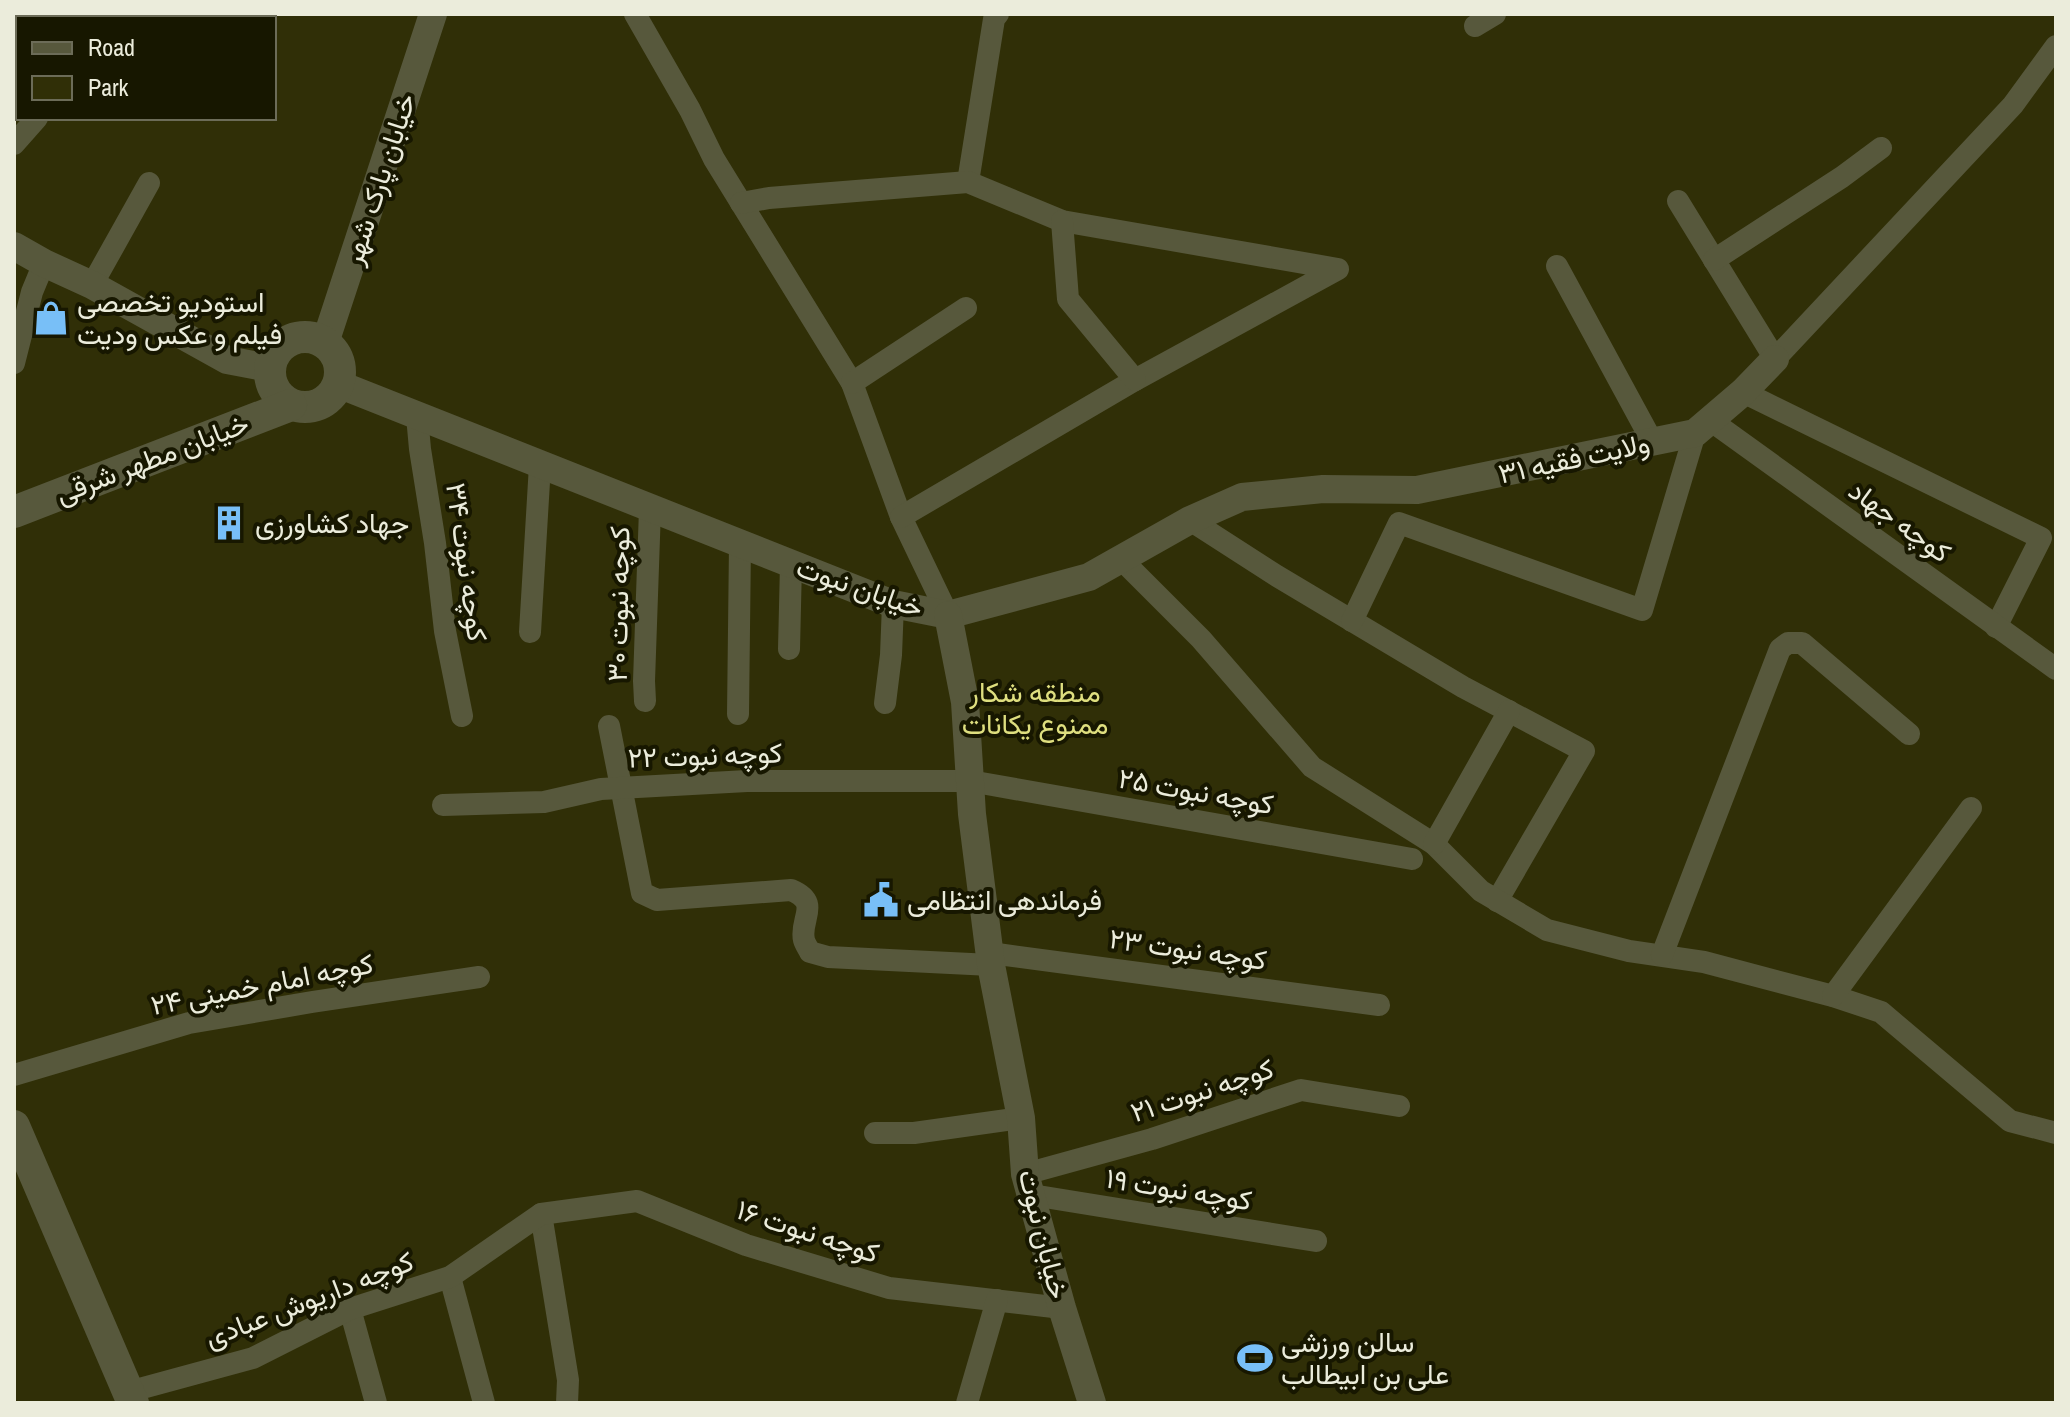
<svg xmlns="http://www.w3.org/2000/svg" width="2070" height="1417" font-family="'Archivo Narrow',Vazirmatn,sans-serif">
<style>
.green{fill:#302f07;fill-rule:evenodd}
.lines{fill:none;stroke-linecap:round;stroke-linejoin:round}
.minor{stroke:#57583c;stroke-width:22}
.tertiary{stroke:#57583c;stroke-width:28}
.secondary{stroke:#57583c;stroke-width:32}
.labels{text-anchor:middle;stroke-width:8;stroke-linejoin:round;paint-order:stroke}
.street-label{font-size:28px;fill:#ebecdb;stroke:#171700}
.poi-label{font-size:28px;fill:#ebecdb;stroke:#171700;text-anchor:start}
.park-label{font-size:28px;fill:#dfdf7f;stroke:#171700}
</style>
<rect width="100%" height="100%" fill="#212006"/>
<path class="green" d="M 14,14 L 2056,14 L 2056,1403 L 14,1403 ZM 18,18 L 274,18 L 274,118 L 18,118 Z"/>
<g class="lines">
<g class="minor">
<path d="M 635,14 L 690,110 L 714,159 L 852,383 L 901,517 L 948,615"/>
<path d="M 1475,26 L 1495,14"/>
<path d="M 14,144 L 37,118"/>
<path d="M 968,182 L 994,19 L 998,14"/>
<path d="M 1678,201 L 1775,359 L 2013,105 L 2056,46"/>
<path d="M 741,203 L 769,198 L 968,182 L 1062,221 L 1338,269 L 1135,380 L 901,517"/>
<path d="M 1062,221 L 1068,299 L 1135,380"/>
<path d="M 1714,260 L 1842,177 L 1881,148"/>
<path d="M 1557,266 L 1652,441"/>
<path d="M 92,285 L 149,183"/>
<path d="M 14,363 L 32,292 L 44,263"/>
<path d="M 852,383 L 966,308"/>
<path d="M 1743,392 L 2041,538 L 1996,627"/>
<path d="M 417,416 L 420,449 L 435,543 L 445,631 L 462,716"/>
<path d="M 1710,420 L 2056,669"/>
<path d="M 1190,520 L 1277,576 L 1463,687 L 1584,751 L 1497,901"/>
<path d="M 1121,559 L 1201,639 L 1312,767 L 1434,844 L 1481,891 L 1547,930 L 1629,951 L 1704,962 L 1833,996 L 1881,1012 L 2010,1121 L 2056,1133"/>
<path d="M 1352,621 L 1399,523 L 1642,610 L 1695,433"/>
<path d="M 530,632 L 540,465"/>
<path d="M 789,649 L 791,564"/>
<path d="M 645,701 L 644,681 L 650,509"/>
<path d="M 885,703 L 891,655 L 893,604"/>
<path d="M 738,714 L 740,544"/>
<path d="M 609,726 L 642,893 L 657,900 L 791,890 C 822,903 799,919 804,940 C 805,944 808,948 810,952 L 828,957 L 991,965"/>
<path d="M 443,805 L 544,802 L 601,789 L 747,781 L 970,781 L 1412,859"/>
<path d="M 1434,844 L 1509,711"/>
<path d="M 990,953 L 1379,1005"/>
<path d="M 1662,955 L 1780,649 L 1788,643 L 1802,643 L 1909,734"/>
<path d="M 1833,996 L 1971,808"/>
<path d="M 14,1075 L 189,1023 L 312,1002 L 479,977"/>
<path d="M 875,1133 L 914,1133 L 1021,1118"/>
<path d="M 1025,1174 L 1152,1139 L 1301,1090 L 1399,1106"/>
<path d="M 1032,1195 L 1316,1241"/>
<path d="M 541,1214 L 568,1380 L 567,1403"/>
<path d="M 450,1277 L 484,1403"/>
<path d="M 350,1309 L 376,1403"/>
<path d="M 128,1392 L 253,1358 L 350,1309 L 450,1277 L 541,1214 L 637,1201 L 746,1245 L 889,1288 L 1062,1308"/>
<path d="M 967,1403 L 997,1300"/>
</g>
<g class="tertiary">
<path d="M 14,246 L 44,263 L 92,285 L 227,360 L 269,368"/>
<path d="M 325,343 L 433,14"/>
<path d="M 338,384 L 893,604 L 948,615 L 1089,577 L 1190,520 L 1242,497 L 1323,489 L 1417,490 L 1695,433 L 1743,392 L 1775,359"/>
<path d="M 948,615 L 965,702 L 972,814 L 991,965 L 1021,1118 L 1025,1174 L 1062,1308 L 1092,1403"/>
</g>
<g class="secondary">
<circle cx="305" cy="372" r="35"/>
<path d="M 14,512 L 291,405"/>
<path d="M 14,1126 L 133,1403"/>
</g>
</g>
<defs>
<g id="shop-bare" transform="scale(2.76)"><path d="M-5-2.5h2.3a2.7 3.5 0 0 1 5.4 0H5L5.5 6h-11ZM-1.5-2.5h3a1.5 2.3 0 0 0-3 0Z" fill="#78bff7" stroke="#171700" stroke-width="2.5" paint-order="stroke"/></g>
<g id="building-bare" transform="scale(2.76)"><path d="M-4-6H4V6H1V3H-1V6H-4ZM-2.5-4.3h1.7v1.8h-1.7ZM.8-4.3h1.7v1.8H.8ZM-2.5-1h1.7V.8h-1.7ZM.8-1h1.7V.8H.8Z" fill="#78bff7" stroke="#171700" stroke-width="2.5" paint-order="stroke"/></g>
<g id="civic-bare" transform="scale(2.76)"><path d="M-.6-6.5H3V-4.5H.6V-3L4-1V1h2V6H-6V1h2V-1L-.6-3ZM-1.2 2.5V6h2.4V2.5Z" fill="#78bff7" stroke="#171700" stroke-width="2.5" paint-order="stroke"/></g>
<g id="stadium-bare" transform="scale(2.76)"><path d="M0-5a6.5 5 0 1 0 0 10a6.5 5 0 1 0 0-10ZM-3.5-1.8h7v3.6h-7Z" fill="#78bff7" stroke="#171700" stroke-width="2.5" paint-order="stroke"/></g>
</defs>
<g fill-rule="evenodd">
<use href="#shop-bare" x="51" y="318"/>
<use href="#building-bare" x="229" y="523"/>
<use href="#civic-bare" x="881" y="900"/>
<use href="#stadium-bare" x="1255" y="1358"/>
</g>
<g class="labels">
<g class="street-label">
<text transform="translate(379 179) rotate(-72)" y="10">خیابان پارک شهر</text>
<text transform="translate(152 458) rotate(-21)" y="10">خیابان مطهر شرقی</text>
<text transform="translate(1574 458) rotate(-12)" y="10">ولایت فقیه ۳۱</text>
<text transform="translate(1900 521) rotate(36)" y="10">کوچه جهاد</text>
<text transform="translate(467 562) rotate(82)" y="10">کوچه نبوت ۳۴</text>
<text transform="translate(860 587) rotate(19)" y="10">خیابان نبوت</text>
<text transform="translate(618 604) rotate(-89)" y="10">کوچه نبوت ۳۰</text>
<text transform="translate(705 755) rotate(-2)" y="10">کوچه نبوت ۲۲</text>
<text transform="translate(1196 791) rotate(10)" y="10">کوچه نبوت ۲۵</text>
<text transform="translate(1188 949) rotate(8)" y="10">کوچه نبوت ۲۳</text>
<text transform="translate(262 984) rotate(-11)" y="10">کوچه امام خمینی ۲۴</text>
<text transform="translate(1202 1090) rotate(-18)" y="10">کوچه نبوت ۲۱</text>
<text transform="translate(1179 1189) rotate(9)" y="10">کوچه نبوت ۱۹</text>
<text transform="translate(808 1231) rotate(18)" y="10">کوچه نبوت ۱۶</text>
<text transform="translate(1044 1234) rotate(76)" y="10">خیابان نبوت</text>
<text transform="translate(309 1299) rotate(-21)" y="10">کوچه داریوش عبادی</text>
</g>
<g class="poi-label">
<text x="77" y="312">استودیو تخصصی<tspan x="77" dy="32">فیلم و عکس ودیت</tspan></text>
<text x="255" y="533">جهاد کشاورزی</text>
<text x="907" y="910">فرماندهی انتظامی</text>
<text x="1281" y="1352">سالن ورزشی<tspan x="1281" dy="32">علی بن ابیطالب</tspan></text>
</g>
<g class="park-label">
<text x="1035" y="702">منطقه شکار<tspan x="1035" dy="32">ممنوع یکانات</tspan></text>
</g>
</g>
<rect width="2070" height="1417" fill="none" stroke="#ebecdb" stroke-width="32"/>
<rect x="16" y="16" width="260" height="104" fill="#171700" stroke="#6c6c58" stroke-width="2"/>
<rect x="32" y="42" width="40" height="12" fill="#57583c" stroke="#6c6c58" stroke-width="2"/>
<text x="88" y="56" font-size="24" fill="#ebecdb">Road</text>
<rect x="32" y="76" width="40" height="24" fill="#302f07" stroke="#6c6c58" stroke-width="2"/>
<text x="88" y="96" font-size="24" fill="#ebecdb">Park</text>
</svg>
